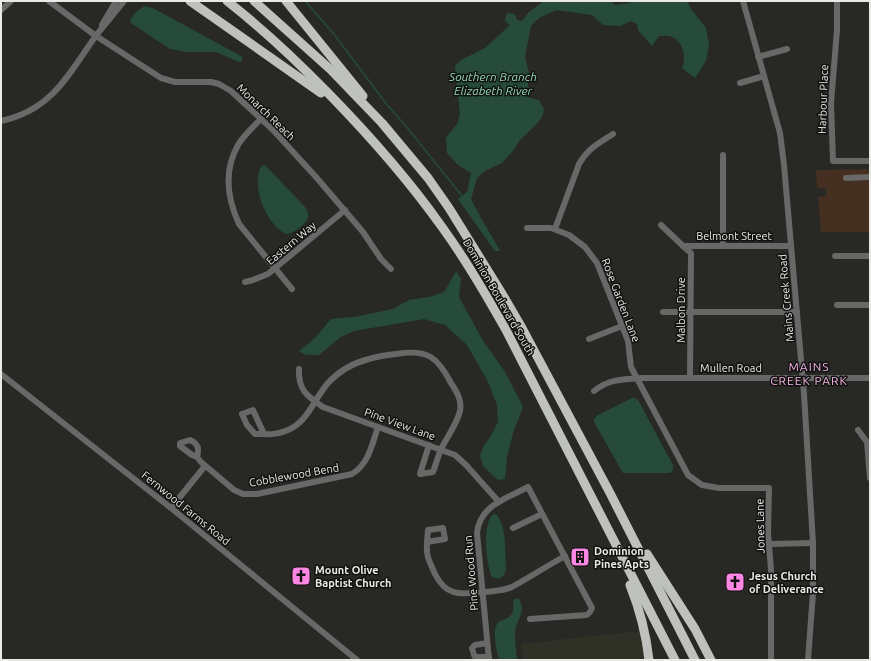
<svg xmlns="http://www.w3.org/2000/svg" width="871" height="661" font-family="Ubuntu,sans-serif">
<style>
.built{fill:#2f3026}
.green{fill:#442f21}
.water{fill:#264b3b}
.lines{fill:none;stroke-linecap:round;stroke-linejoin:round}
.stream{stroke:#264b3b;stroke-width:1.5}
.minor{stroke:#676867;stroke-width:6}
.highway{stroke:#bec1bd;stroke-width:9}
.labels{text-anchor:middle;stroke-width:3;stroke-linejoin:round;paint-order:stroke}
.street-label{font-size:11px;fill:#e9e9e6;stroke:#111110}
.poi-label{font-size:11px;font-weight:bold;fill:#e9e9e6;stroke:#111110;text-anchor:start}
.water-label{font-size:12px;font-style:italic;fill:#95d9b9;stroke:#111110}
.neighbourhood-label{font-size:12px;letter-spacing:1px;fill:#f6b3e5;stroke:#111110}
</style>
<rect width="100%" height="100%" fill="#282925"/>
<path class="built" d="M 627,632 L 641,632 L 645,660 L 522,660 L 521,644 Z"/>
<path class="green" d="M 870,169 L 870,232 L 821,232 L 818,197 L 826,196 L 826,189 L 817,188 L 816,170 Z"/>
<g class="water">
<path d="M 544,1 L 611,1 L 615,5 L 629,3 L 634,1 L 687,1 L 691,9 L 706,28 L 709,45 L 706,61 L 695,78 L 682,68 C 687,57 683,39 669,36 C 666,36 662,36 659,36 L 652,46 L 638,30 L 637,24 L 631,21 L 620,26 L 603,25 L 592,15 L 556,10 L 539,18 L 531,26 L 525,57 L 529,73 L 527,97 L 539,100 L 544,109 L 542,117 L 535,126 L 520,140 L 513,151 L 502,163 L 485,171 L 477,178 L 471,199 C 480,217 490,233 500,251 L 495,251 L 458,199 L 467,192 L 471,173 L 458,165 L 447,153 L 446,138 L 457,124 L 460,115 L 455,66 L 461,60 L 485,48 L 510,25 L 505,21 L 507,13 L 515,14 L 517,20 L 522,21 L 529,12 Z"/>
<path d="M 144,6 L 153,8 L 241,56 L 242,57 L 242,61 L 239,62 L 216,52 L 187,52 L 170,49 L 131,23 L 130,20 L 135,13 Z"/>
<path d="M 265,165 L 305,207 C 307,210 309,213 308,217 C 307,224 293,234 286,234 C 266,223 251,188 261,166 Z"/>
<path d="M 456,271 L 461,279 L 459,297 L 482,339 L 505,372 L 523,407 L 513,433 L 507,457 L 505,479 L 498,480 L 483,466 L 480,456 L 483,447 L 490,437 L 498,422 L 497,405 L 488,382 L 467,345 L 445,325 L 424,319 L 354,331 L 341,337 L 319,355 L 306,355 L 299,351 L 315,338 L 331,319 L 354,317 L 393,309 L 409,300 L 429,297 L 444,292 Z"/>
<path d="M 632,398 L 635,398 L 638,400 L 673,465 L 673,470 L 670,473 L 623,473 L 594,422 L 594,420 L 596,416 Z"/>
<path d="M 493,514 L 495,514 C 507,521 505,556 506,570 L 504,575 L 499,579 L 492,577 C 486,564 482,525 493,514 Z"/>
<path d="M 517,598 L 519,599 C 527,613 516,619 515,632 C 515,641 516,651 517,660 L 499,660 C 497,651 491,630 498,623 C 499,621 501,621 503,620 C 514,616 514,610 513,600 Z"/>
</g>
<g class="lines">
<path class="stream" d="M 305,1 L 333,33 L 388,106 L 405,125 L 462,196"/>
<g class="minor">
<path d="M 49,1 L 96,36 L 161,78 L 175,82 L 211,82 L 219,84 L 231,91 L 273,130 L 316,177 L 363,232 L 381,259 L 391,269"/>
<path d="M 743,1 L 780,133 L 784,165 L 804,394 L 813,543 L 813,593 L 808,660"/>
<path d="M 837,1 L 837,30 L 831,103 L 833,161 L 870,161"/>
<path d="M 1,10 L 11,1"/>
<path d="M 102,25 L 116,1"/>
<path d="M 758,57 L 787,49"/>
<path d="M 740,83 L 764,76"/>
<path d="M 261,119 C 253,127 244,135 238,145 C 224,170 227,198 239,224 L 292,289"/>
<path d="M 1,121 C 52,110 68,75 95,37 C 104,25 115,13 124,1"/>
<path d="M 723,155 L 723,246"/>
<path d="M 846,178 L 870,177"/>
<path d="M 661,225 L 683,246 L 791,246"/>
<path d="M 527,228 L 551,228 L 569,235 L 585,247 L 597,263 L 628,341 L 631,367 L 688,475 L 702,485 L 719,488 L 769,488 L 768,532 L 771,570 L 771,660"/>
<path d="M 555,229 L 579,164 C 588,148 598,144 613,134"/>
<path d="M 683,246 L 691,253 L 690,378"/>
<path d="M 835,256 L 870,256"/>
<path d="M 245,282 L 253,280 L 268,274 L 345,210"/>
<path d="M 837,305 L 870,305"/>
<path d="M 663,312 L 797,312"/>
<path d="M 589,339 L 622,326"/>
<path d="M 299,369 C 298,390 307,396 323,407 L 455,455 L 466,465 L 499,502"/>
<path d="M 1,374 L 171,508 L 357,660"/>
<path d="M 594,391 C 609,379 624,379 643,378 L 870,378"/>
<path d="M 858,430 L 867,442 L 870,478"/>
<path d="M 264,434 L 255,434 L 247,425 L 242,414 L 253,410 L 264,434 C 269,435 273,434 279,433 C 307,427 311,403 328,383 C 339,371 353,363 369,359 C 378,356 387,355 396,354 C 427,349 437,356 451,383 C 457,392 462,400 460,411 C 457,424 447,437 441,449 C 438,456 436,464 433,472 L 420,474 L 429,445"/>
<path d="M 197,457 L 192,455 L 180,446 L 180,443 L 190,440 C 199,444 199,449 197,457 L 201,462 L 234,490 L 243,494 L 257,494 L 352,474 C 369,464 372,444 378,427"/>
<path d="M 171,508 L 205,466"/>
<path d="M 513,528 L 542,514"/>
<path d="M 427,542 L 428,530 L 443,528 L 445,539 L 427,542 C 426,557 429,560 435,574 C 447,598 462,594 485,592 C 494,591 503,591 512,587 C 530,577 547,566 565,556"/>
<path d="M 769,544 L 813,543"/>
<path d="M 487,643 L 475,645 L 472,648 L 474,655 L 475,657 L 489,657"/>
<path d="M 489,660 L 477,533 C 480,505 506,499 528,487 L 592,608 L 590,612 L 587,615 L 530,619"/>
</g>
<g class="highway">
<path d="M 190,1 L 321,93"/>
<path d="M 227,1 C 263,29 296,60 328,93 C 369,135 408,179 442,227 C 466,260 486,295 506,330 L 675,660"/>
<path d="M 254,1 L 330,69 L 382,123 L 428,178 L 449,208 L 501,292 L 522,328 L 610,493 L 695,660"/>
<path d="M 286,1 L 363,96"/>
<path d="M 647,554 L 695,629 L 711,660"/>
<path d="M 630,585 C 640,610 646,633 649,660"/>
</g>
</g>
<defs>
<g id="building-square" transform="scale(1)"><rect x="-9" y="-9" width="18" height="18" rx="4" fill="#fc86e3" stroke="#111110"/><path d="M-4-6H4V6H1V3H-1V6H-4ZM-2.5-4.3h1.7v1.8h-1.7ZM.8-4.3h1.7v1.8H.8ZM-2.5-1h1.7V.8h-1.7ZM.8-1h1.7V.8H.8Z" fill="#111"/></g>
<g id="church-square" transform="scale(1)"><rect x="-9" y="-9" width="18" height="18" rx="4" fill="#fc86e3" stroke="#111110"/><path d="M-1.2-6h2.4v3.5h3.3v2.4h-3.3V6h-2.4V-.1h-3.3v-2.4h3.3Z" fill="#111"/></g>
</defs>
<g fill-rule="evenodd">
<use href="#building-square" x="580" y="557"/>
<use href="#church-square" x="301" y="576"/>
<use href="#church-square" x="735" y="582"/>
</g>
<g class="labels">
<g class="street-label">
<text transform="translate(823 99) rotate(-88)" y="4">Harbour Place</text>
<text transform="translate(266 112) rotate(44)" y="4">Monarch Reach</text>
<text x="734" y="240">Belmont Street</text>
<text transform="translate(291 243) rotate(-40)" y="4">Eastern Way</text>
<text transform="translate(499 297) rotate(60)" y="4">Dominion Boulevard South</text>
<text transform="translate(786 298) rotate(-95)" y="4">Mains Creek Road</text>
<text transform="translate(621 300) rotate(69)" y="4">Rose Garden Lane</text>
<text transform="translate(681 310) rotate(-90)" y="4">Malbon Drive</text>
<text x="731" y="372">Mullen Road</text>
<text transform="translate(400 424) rotate(20)" y="4">Pine View Lane</text>
<text transform="translate(294 475) rotate(-10)" y="4">Cobblewood Bend</text>
<text transform="translate(186 508) rotate(39)" y="4">Fernwood Farms Road</text>
<text transform="translate(760 526) rotate(-91)" y="4">Jones Lane</text>
<text transform="translate(471 573) rotate(-95)" y="4">Pine Wood Run</text>
</g>
<g class="poi-label">
<text x="594" y="555">Dominion<tspan x="594" dy="13">Pines Apts</tspan></text>
<text x="315" y="574">Mount Olive<tspan x="315" dy="13">Baptist Church</tspan></text>
<text x="749" y="580">Jesus Church<tspan x="749" dy="13">of Deliverance</tspan></text>
</g>
<g class="water-label">
<text x="493" y="81">Southern Branch<tspan x="493" dy="14">Elizabeth River</tspan></text>
</g>
<g class="neighbourhood-label">
<text x="809" y="371">MAINS<tspan x="809" dy="14">CREEK PARK</tspan></text>
</g>
</g>
<rect width="871" height="661" fill="none" stroke="#e9e9e6" stroke-width="4"/>
</svg>
